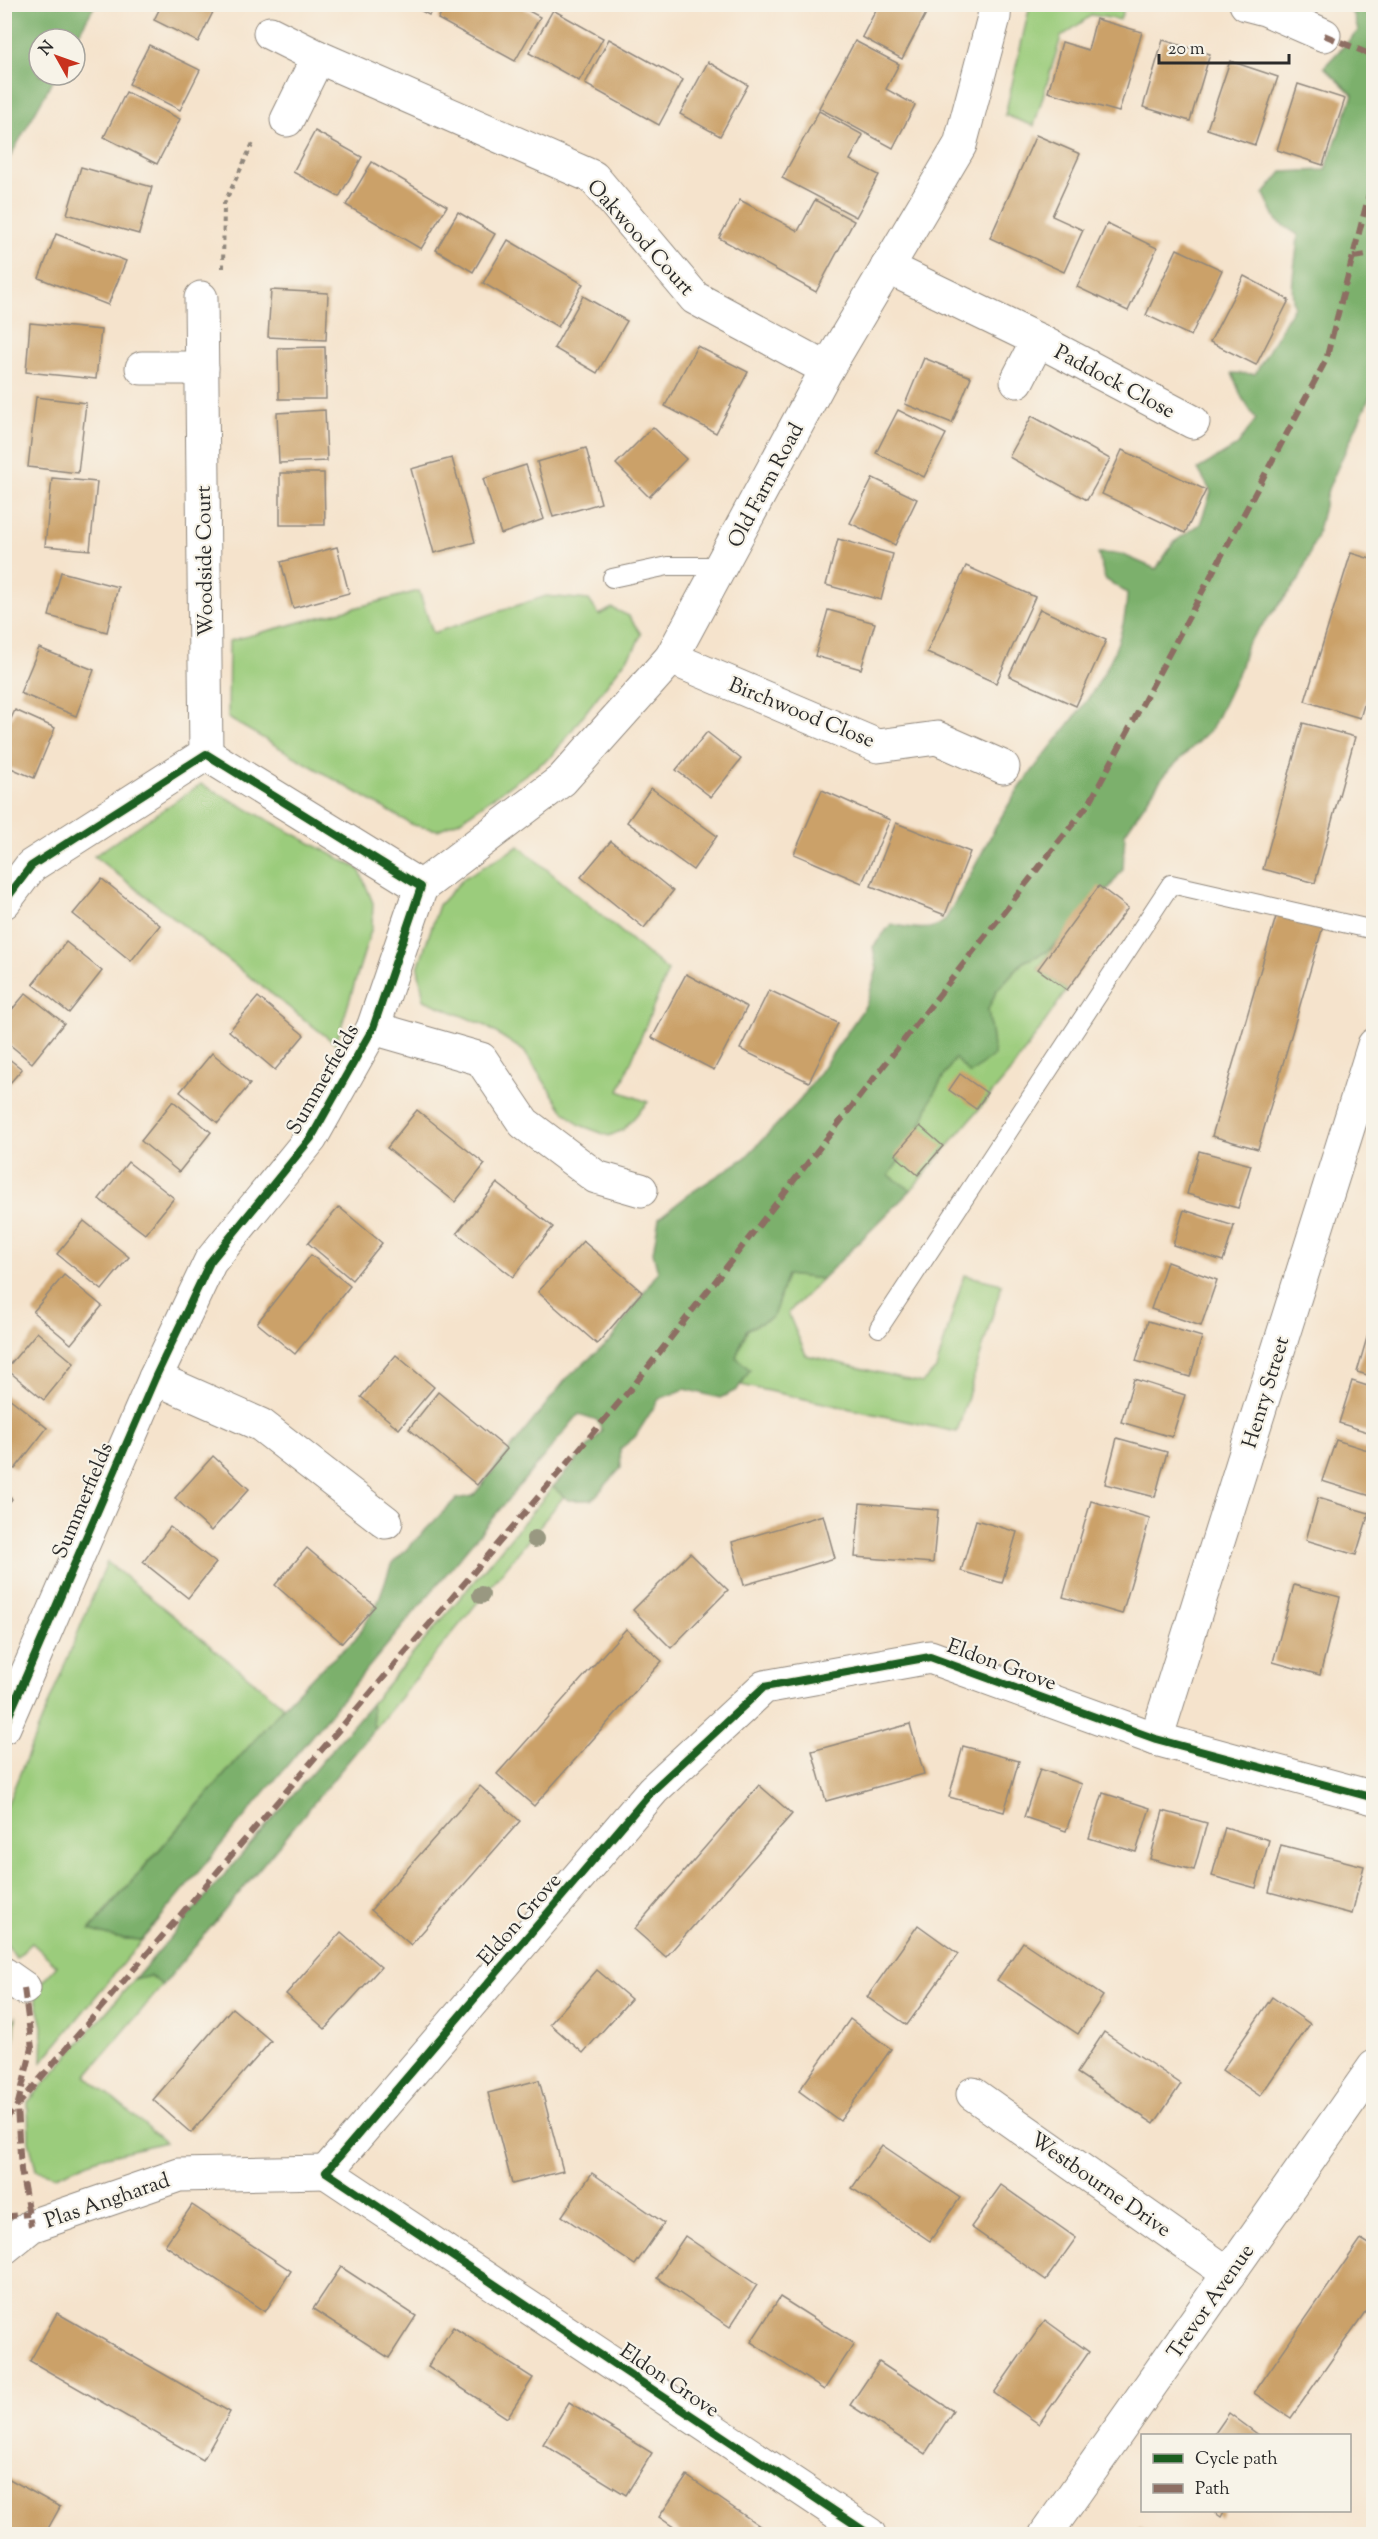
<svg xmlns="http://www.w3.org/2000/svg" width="1378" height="2539" font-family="'Sorts Mill Goudy',serif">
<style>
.green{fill:#9bcc7c;stroke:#637c54;stroke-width:1.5}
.forest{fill:#7cb06c;stroke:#546e4c;stroke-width:1.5}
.building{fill:#cba169}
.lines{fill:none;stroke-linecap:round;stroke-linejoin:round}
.lane-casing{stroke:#90877c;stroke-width:20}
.street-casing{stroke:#90877c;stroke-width:35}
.path{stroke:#90877c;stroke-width:4;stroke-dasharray:4.5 4.5;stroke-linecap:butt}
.lane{stroke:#fff;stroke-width:18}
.street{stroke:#fff;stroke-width:33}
.quiet{stroke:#8d6e63;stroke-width:6;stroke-dasharray:12 6;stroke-linecap:butt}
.cycleway-casing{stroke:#f7f3e8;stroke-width:11}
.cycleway{stroke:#1b5e20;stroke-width:8}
.tree{fill:#999881}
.labels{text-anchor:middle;stroke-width:4.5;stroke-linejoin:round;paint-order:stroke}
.street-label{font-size:21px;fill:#2b2b2b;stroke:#f7f3e8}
</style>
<rect width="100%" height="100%" fill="#f7f3e8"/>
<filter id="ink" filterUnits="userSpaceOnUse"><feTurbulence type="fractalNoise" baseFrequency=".0167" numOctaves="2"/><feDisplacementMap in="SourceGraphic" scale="12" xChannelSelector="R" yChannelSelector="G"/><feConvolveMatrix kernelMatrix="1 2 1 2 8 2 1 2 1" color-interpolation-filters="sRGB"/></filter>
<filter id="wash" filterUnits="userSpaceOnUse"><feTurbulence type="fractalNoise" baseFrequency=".008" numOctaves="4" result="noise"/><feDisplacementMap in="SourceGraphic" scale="24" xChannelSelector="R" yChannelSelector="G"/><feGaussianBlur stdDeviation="1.35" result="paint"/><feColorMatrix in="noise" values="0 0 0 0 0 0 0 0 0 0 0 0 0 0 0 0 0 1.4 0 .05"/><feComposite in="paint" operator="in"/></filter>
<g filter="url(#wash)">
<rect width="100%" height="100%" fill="#f5e3cc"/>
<g class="green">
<path d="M 1030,5 L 1125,5 L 1120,20 L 1092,15 L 1061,37 L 1034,126 L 1005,115 Z"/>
<path d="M 419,591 L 433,633 L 546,596 L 589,600 L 599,615 L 612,608 L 629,616 L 641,634 L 635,648 L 552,756 L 459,821 L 438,830 L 413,825 L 228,718 L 229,641 Z"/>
<path d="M 201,784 L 359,869 L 373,903 L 372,927 L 336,1044 L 94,856 Z"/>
<path d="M 519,846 L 668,971 L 619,1091 L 648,1102 L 623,1130 L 609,1136 L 580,1125 L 562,1109 L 524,1051 L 484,1025 L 424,1000 L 418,968 L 439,905 L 464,878 Z"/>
<path d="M 1055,945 L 1038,969 L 1067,990 L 1011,1071 L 911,1190 L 888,1175 L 917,1136 L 933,1094 L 955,1057 L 994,1055 L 988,1009 L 997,990 L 1023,962 L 1046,952 Z"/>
<path d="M 787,1275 L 822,1279 L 788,1313 L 806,1355 L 922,1383 L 936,1369 L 964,1275 L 1002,1284 L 957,1432 L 741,1385 L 750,1370 L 736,1357 L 748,1329 L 773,1317 Z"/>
<path d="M 553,1487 L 564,1496 L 374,1730 L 371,1704 Z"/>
<path d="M 107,1562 L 284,1706 L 90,1929 L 116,1938 L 142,1940 L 42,2062 L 43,2026 L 34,1991 L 57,1966 L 32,1943 L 16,1958 L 5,1942 L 4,1812 Z"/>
<path d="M 150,1976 L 163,1985 L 86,2076 L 165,2142 L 99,2158 L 56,2176 L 36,2170 L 29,2141 L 28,2102 L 134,1980 Z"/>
<path d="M 16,2017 L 13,2054 L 5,2077 L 5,2031 Z"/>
</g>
<g class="forest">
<path d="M 5,4 L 95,5 L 75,40 L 39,39 L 39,75 L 56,75 L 5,166 Z"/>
<path d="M 1344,5 L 1373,5 L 1373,390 L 1328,489 L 1317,535 L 1299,580 L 1247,644 L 1240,669 L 1212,728 L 1164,775 L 1125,833 L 1123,869 L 1091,913 L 1046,952 L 1023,962 L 997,990 L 988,1009 L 994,1055 L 970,1074 L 955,1058 L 933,1094 L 917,1136 L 889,1175 L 911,1190 L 822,1279 L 787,1275 L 773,1317 L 747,1329 L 736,1357 L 750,1370 L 737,1390 L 720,1398 L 685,1389 L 659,1399 L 635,1437 L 620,1449 L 621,1468 L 592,1500 L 568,1500 L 553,1487 L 602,1431 L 597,1420 L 579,1414 L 142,1940 L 116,1938 L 90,1930 L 284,1706 L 316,1673 L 355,1640 L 378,1602 L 391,1565 L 456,1499 L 473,1496 L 567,1378 L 611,1340 L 658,1272 L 653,1252 L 659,1218 L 692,1192 L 745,1158 L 801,1099 L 866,1005 L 877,969 L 873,947 L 891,924 C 907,927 930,934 944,921 C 949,915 953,904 958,897 C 975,868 989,837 1006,809 C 1048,738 1125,682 1127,593 L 1105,579 L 1098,553 L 1121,554 L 1156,569 L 1174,542 L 1200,524 L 1211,492 L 1198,469 L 1237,446 L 1256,419 L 1242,398 L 1232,373 L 1255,374 L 1294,306 C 1289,283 1297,259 1298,235 L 1277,221 L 1264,194 L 1282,172 L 1325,170 L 1353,95 L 1324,67 L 1358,31 L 1354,15 Z"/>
<path d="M 371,1704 L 374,1730 L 163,1985 L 150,1976 L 134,1980 Z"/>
</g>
<g id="blocks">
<g class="building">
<path d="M 162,4 L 217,4 L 198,42 L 154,20 Z"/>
<path d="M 446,4 L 516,4 L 540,17 L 515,61 L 438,19 Z"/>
<path d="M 879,4 L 931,4 L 902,59 L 862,37 Z"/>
<path d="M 410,5 L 436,5 L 429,15 Z"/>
<path d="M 553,10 L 603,38 L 579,81 L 529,53 Z"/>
<path d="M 1096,19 L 1142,32 L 1119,112 L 1048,92 L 1062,42 L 1088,50 Z"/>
<path d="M 609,39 L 683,80 L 659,125 L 585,84 Z"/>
<path d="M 1163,40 L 1210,54 L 1190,121 L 1143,107 Z"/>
<path d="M 855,41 L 899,64 L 886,89 L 915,105 L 893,148 L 819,108 Z"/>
<path d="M 149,45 L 200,70 L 180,110 L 129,84 Z"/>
<path d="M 1230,61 L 1278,77 L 1255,145 L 1207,129 Z"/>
<path d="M 708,62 L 748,85 L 720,136 L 680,114 Z"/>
<path d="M 1298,84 L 1345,99 L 1323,165 L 1277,150 Z"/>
<path d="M 126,92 L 180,119 L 157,164 L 104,137 Z"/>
<path d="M 819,111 L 863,135 L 850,160 L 879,175 L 856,217 L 782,178 Z"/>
<path d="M 315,131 L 362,157 L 339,197 L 293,172 Z"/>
<path d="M 1036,135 L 1080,154 L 1052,216 L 1083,230 L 1064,272 L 990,238 Z"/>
<path d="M 372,162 L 447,206 L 421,249 L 346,205 Z"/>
<path d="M 81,167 L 152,187 L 139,234 L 67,214 Z"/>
<path d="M 740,200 L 798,231 L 815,200 L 854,221 L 816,292 L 719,238 Z"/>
<path d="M 458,212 L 495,234 L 473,272 L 436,250 Z"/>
<path d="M 1107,224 L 1157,248 L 1128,311 L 1077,287 Z"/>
<path d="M 56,234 L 126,261 L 108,305 L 39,278 Z"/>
<path d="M 508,240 L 583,284 L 558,327 L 483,283 Z"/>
<path d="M 1177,249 L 1222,270 L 1191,336 L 1146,315 Z"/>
<path d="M 1244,276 L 1289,300 L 1256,365 L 1210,342 Z"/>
<path d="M 271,290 L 328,293 L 326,340 L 268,337 Z"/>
<path d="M 583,296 L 627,321 L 597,373 L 554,348 Z"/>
<path d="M 30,323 L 101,330 L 96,379 L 26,372 Z"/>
<path d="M 697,346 L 748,372 L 716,433 L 665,406 Z"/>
<path d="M 325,347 L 326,399 L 279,399 L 278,348 Z"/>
<path d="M 924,358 L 971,377 L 952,423 L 905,404 Z"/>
<path d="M 36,397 L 86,403 L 78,473 L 28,467 Z"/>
<path d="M 325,410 L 327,461 L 279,463 L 277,413 Z"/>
<path d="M 898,410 L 946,434 L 924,477 L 876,453 Z"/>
<path d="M 1032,416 L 1110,459 L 1087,500 L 1009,457 Z"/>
<path d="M 653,427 L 686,459 L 649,497 L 616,464 Z"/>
<path d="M 586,448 L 601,503 L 553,517 L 537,462 Z"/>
<path d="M 1122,450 L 1206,490 L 1185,533 L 1102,494 Z"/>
<path d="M 452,458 L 475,542 L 434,553 L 411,469 Z"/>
<path d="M 526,465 L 544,519 L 501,534 L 483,479 Z"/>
<path d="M 280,473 L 324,473 L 325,525 L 280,525 Z"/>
<path d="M 52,478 L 97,482 L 90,550 L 45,546 Z"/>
<path d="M 873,478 L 917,499 L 895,545 L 850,523 Z"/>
<path d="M 838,539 L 893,554 L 881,600 L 826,585 Z"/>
<path d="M 337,547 L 349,593 L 293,608 L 281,562 Z"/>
<path d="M 1351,553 L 1374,560 L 1374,673 L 1360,718 L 1305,701 Z"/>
<path d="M 966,566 L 1035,597 L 996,683 L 927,652 Z"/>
<path d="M 61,572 L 118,587 L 107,632 L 49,616 Z"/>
<path d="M 1040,609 L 1106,640 L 1076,706 L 1009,676 Z"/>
<path d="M 828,610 L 875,623 L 861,669 L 815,656 Z"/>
<path d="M 39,648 L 94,670 L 76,716 L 20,693 Z"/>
<path d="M 15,710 L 55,728 L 34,778 L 4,765 L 4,734 Z"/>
<path d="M 1303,723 L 1355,737 L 1315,883 L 1263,869 Z"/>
<path d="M 707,732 L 741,759 L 711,797 L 676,770 Z"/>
<path d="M 651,788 L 717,836 L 693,870 L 627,822 Z"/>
<path d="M 822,790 L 890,820 L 862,883 L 794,854 Z"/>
<path d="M 896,823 L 970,852 L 945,915 L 871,886 Z"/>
<path d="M 611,841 L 673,891 L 644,928 L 581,877 Z"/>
<path d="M 102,879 L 160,925 L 131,961 L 73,914 Z"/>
<path d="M 1099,886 L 1128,908 L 1067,990 L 1038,969 Z"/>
<path d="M 1278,910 L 1324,923 L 1258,1149 L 1212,1136 Z"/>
<path d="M 66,942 L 102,971 L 69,1013 L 33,984 Z"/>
<path d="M 686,974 L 747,1007 L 714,1070 L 652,1038 Z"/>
<path d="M 769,990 L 838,1023 L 809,1082 L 740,1049 Z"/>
<path d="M 26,993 L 64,1023 L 32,1063 L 4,1040 L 4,1019 Z"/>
<path d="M 258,997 L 304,1035 L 275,1070 L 229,1031 Z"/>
<path d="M 212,1053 L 250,1084 L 218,1123 L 180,1092 Z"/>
<path d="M 4,1055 L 22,1069 L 4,1090 Z"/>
<path d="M 960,1074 L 987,1093 L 976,1109 L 949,1090 Z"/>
<path d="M 173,1101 L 211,1132 L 179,1172 L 141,1141 Z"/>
<path d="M 417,1110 L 485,1164 L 455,1202 L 387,1148 Z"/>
<path d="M 920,1126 L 943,1146 L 918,1175 L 895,1155 Z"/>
<path d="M 1199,1151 L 1251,1165 L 1238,1208 L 1187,1194 Z"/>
<path d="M 128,1162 L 174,1198 L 145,1234 L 99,1199 Z"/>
<path d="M 497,1183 L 553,1227 L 513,1277 L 457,1233 Z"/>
<path d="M 339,1207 L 382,1243 L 352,1280 L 308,1243 Z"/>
<path d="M 1184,1210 L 1234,1226 L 1223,1261 L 1173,1245 Z"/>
<path d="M 84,1221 L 129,1257 L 102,1290 L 57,1254 Z"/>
<path d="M 583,1241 L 642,1292 L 597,1344 L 538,1292 Z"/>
<path d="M 311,1255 L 350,1286 L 295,1354 L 257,1323 Z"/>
<path d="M 1167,1262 L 1217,1280 L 1201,1326 L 1151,1309 Z"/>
<path d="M 64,1275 L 102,1306 L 71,1344 L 33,1312 Z"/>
<path d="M 1148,1321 L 1202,1337 L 1190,1377 L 1136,1361 Z"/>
<path d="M 1371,1324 L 1374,1325 L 1374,1377 L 1357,1372 Z"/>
<path d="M 37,1332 L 74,1363 L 44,1400 L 6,1369 Z"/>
<path d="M 396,1355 L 434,1387 L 399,1429 L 361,1397 Z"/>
<path d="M 1134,1379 L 1185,1395 L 1172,1437 L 1121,1422 Z"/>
<path d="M 1352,1381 L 1374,1388 L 1374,1434 L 1339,1423 Z"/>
<path d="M 438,1392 L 507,1449 L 477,1485 L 409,1429 Z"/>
<path d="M 4,1394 L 47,1428 L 15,1469 L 4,1461 Z"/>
<path d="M 1117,1438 L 1167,1452 L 1155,1497 L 1105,1484 Z"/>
<path d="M 1336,1440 L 1374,1452 L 1374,1497 L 1322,1481 Z"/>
<path d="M 213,1456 L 249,1489 L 211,1531 L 175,1498 Z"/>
<path d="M 4,1492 L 12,1499 L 4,1509 Z"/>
<path d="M 1318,1498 L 1369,1513 L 1356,1555 L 1306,1540 Z"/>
<path d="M 1091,1501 L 1150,1518 L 1122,1614 L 1063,1597 Z"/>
<path d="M 860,1503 L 938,1510 L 933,1563 L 855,1557 Z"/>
<path d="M 823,1515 L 835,1558 L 744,1585 L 732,1542 Z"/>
<path d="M 976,1520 L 1017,1532 L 1002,1583 L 961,1571 Z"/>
<path d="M 170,1527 L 216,1563 L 188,1598 L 143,1562 Z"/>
<path d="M 307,1548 L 375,1606 L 342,1643 L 275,1585 Z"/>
<path d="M 690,1553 L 728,1590 L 671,1648 L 633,1610 Z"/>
<path d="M 1294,1585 L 1340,1597 L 1320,1675 L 1273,1662 Z"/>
<path d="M 626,1629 L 662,1661 L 534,1806 L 497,1774 Z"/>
<path d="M 910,1724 L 924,1774 L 826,1801 L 812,1751 Z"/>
<path d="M 963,1746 L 1019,1761 L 1004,1812 L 949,1797 Z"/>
<path d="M 1040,1769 L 1082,1784 L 1066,1831 L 1024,1817 Z"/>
<path d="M 759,1785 L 792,1814 L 666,1957 L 634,1929 Z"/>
<path d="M 480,1786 L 520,1821 L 411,1945 L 371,1910 Z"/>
<path d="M 1103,1793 L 1150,1808 L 1136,1852 L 1089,1838 Z"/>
<path d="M 1163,1811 L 1207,1823 L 1194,1870 L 1150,1859 Z"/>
<path d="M 1225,1827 L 1269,1840 L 1256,1888 L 1212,1876 Z"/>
<path d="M 1281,1845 L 1364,1866 L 1352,1914 L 1269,1892 Z"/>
<path d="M 918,1925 L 958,1954 L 907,2025 L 867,1997 Z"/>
<path d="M 341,1932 L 381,1967 L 325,2029 L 286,1994 Z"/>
<path d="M 1023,1942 L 1103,1996 L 1078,2034 L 997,1980 Z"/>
<path d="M 597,1970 L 631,1999 L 583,2053 L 550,2024 Z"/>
<path d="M 1272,1997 L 1310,2024 L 1260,2096 L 1222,2070 Z"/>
<path d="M 232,2008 L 271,2041 L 191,2133 L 153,2100 Z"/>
<path d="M 850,2019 L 891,2049 L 840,2121 L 799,2091 Z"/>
<path d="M 1104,2032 L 1181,2084 L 1154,2124 L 1077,2073 Z"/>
<path d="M 539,2080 L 563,2171 L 512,2184 L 488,2093 Z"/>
<path d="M 882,2145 L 960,2198 L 930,2241 L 852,2188 Z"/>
<path d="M 592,2173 L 664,2223 L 635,2265 L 562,2216 Z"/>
<path d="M 1001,2185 L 1076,2238 L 1046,2280 L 971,2227 Z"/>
<path d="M 192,2205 L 291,2271 L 265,2312 L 165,2245 Z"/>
<path d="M 685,2236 L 757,2285 L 730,2327 L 657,2278 Z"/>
<path d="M 1361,2239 L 1374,2247 L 1374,2299 L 1291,2418 L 1254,2393 Z"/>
<path d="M 341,2267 L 416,2316 L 389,2358 L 313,2309 Z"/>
<path d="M 780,2297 L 854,2344 L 824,2390 L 751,2342 Z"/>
<path d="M 57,2313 L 230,2412 L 203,2460 L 30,2361 Z"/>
<path d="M 1045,2320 L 1089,2352 L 1039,2424 L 994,2393 Z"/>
<path d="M 453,2327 L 533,2378 L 507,2418 L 428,2366 Z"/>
<path d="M 879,2362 L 953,2411 L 925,2454 L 850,2405 Z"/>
<path d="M 569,2402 L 652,2453 L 626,2495 L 543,2444 Z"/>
<path d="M 1229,2413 L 1260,2436 L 1213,2436 Z"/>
<path d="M 4,2476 L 60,2507 L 45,2534 L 4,2534 Z"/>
<path d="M 687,2476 L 770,2533 L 768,2534 L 684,2534 L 659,2517 Z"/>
<path d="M 1211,2510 L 1225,2510 L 1221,2517 Z"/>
<path d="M 1140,2527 L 1151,2534 L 1134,2534 Z"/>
</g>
</g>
</g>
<g filter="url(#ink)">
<use href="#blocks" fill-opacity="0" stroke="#90877c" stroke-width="1.5"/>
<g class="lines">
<g class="lane-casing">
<g id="lane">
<path d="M 612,578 L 668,566 L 721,566"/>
<path d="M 879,1328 L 1171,884 L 1374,930"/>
</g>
</g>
<g class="street-casing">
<g id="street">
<path d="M 1246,4 L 1265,9 L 1324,35"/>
<path d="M 270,33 L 318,57 L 593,177 L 695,298 L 827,369"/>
<path d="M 287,120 L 318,57"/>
<path d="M 887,267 L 1038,340 L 1193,422"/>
<path d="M 201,298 L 206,754"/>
<path d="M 142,368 L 202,368"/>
<path d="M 1017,381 L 1038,340"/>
<path d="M 671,658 L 878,746 L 937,738 L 1003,767"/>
<path d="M 421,887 L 562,780 L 671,658 L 827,369 L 960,145 L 994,17 L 995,4"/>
<path d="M 4,902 L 31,866 L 206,754 L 421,887 L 373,1028 L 311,1138 L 210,1262 L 155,1378 L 4,1727"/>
<path d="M 373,1028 L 481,1059 L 524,1123 L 596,1177 L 641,1190"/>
<path d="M 155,1378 L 261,1425 L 386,1522"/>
<path d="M 1156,1739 L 1374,1045"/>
<path d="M 4,1974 L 24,1988"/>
<path d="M 973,2094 L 1229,2274"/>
<path d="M 4,2248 L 31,2226 L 179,2175 L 326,2172"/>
<path d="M 869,2534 L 326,2172 L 653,1790 L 764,1687 L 930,1657 L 1156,1739 L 1374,1798"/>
<path d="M 1046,2534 L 1374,2067"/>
</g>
</g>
<path class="path" d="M 223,268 L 224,204 L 254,141"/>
<use href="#lane" class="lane"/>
<use href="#street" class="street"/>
<g class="quiet">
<path d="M 1324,35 L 1374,56"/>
<path d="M 1353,257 L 1374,254"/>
<path d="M 24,1988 L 32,2048 L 17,2107 L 21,2170 L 31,2226"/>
<path d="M 4,2121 L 634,1385 L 1090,802 L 1326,360 L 1374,175"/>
<path d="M 4,2217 L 29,2214"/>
</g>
<g class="cycleway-casing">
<g id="cycleway">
<path d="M 4,902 L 31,866 L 206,754 L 421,887 L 373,1028 L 311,1138 L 210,1262 L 155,1378 L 4,1727"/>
<path d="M 869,2534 L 326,2172 L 653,1790 L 764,1687 L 930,1657 L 1156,1739 L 1374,1798"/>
</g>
</g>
<use href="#cycleway" class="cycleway"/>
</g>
<g class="tree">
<circle cx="535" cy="1539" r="9"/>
<circle cx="481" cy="1595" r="9"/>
</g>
</g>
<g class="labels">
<g class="street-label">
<text transform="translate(641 237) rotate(48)" y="7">Oakwood Court</text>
<text transform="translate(1115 381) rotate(28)" y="7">Paddock Close</text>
<text transform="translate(765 485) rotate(-62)" y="7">Old Farm Road</text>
<text transform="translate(204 561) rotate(-91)" y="7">Woodside Court</text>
<text transform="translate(802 712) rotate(22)" y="7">Birchwood Close</text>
<text transform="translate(322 1079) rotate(-60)" y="7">Summerfields</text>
<text transform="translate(1265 1392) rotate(-73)" y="7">Henry Street</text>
<text transform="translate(82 1500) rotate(-67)" y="7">Summerfields</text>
<text transform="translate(1002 1664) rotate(20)" y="7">Eldon Grove</text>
<text transform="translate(519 1919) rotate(-49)" y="7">Eldon Grove</text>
<text transform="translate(1101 2184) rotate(35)" y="7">Westbourne Drive</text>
<text transform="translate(107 2200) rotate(-19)" y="7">Plas Angharad</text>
<text transform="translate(1210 2301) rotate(-55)" y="7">Trevor Avenue</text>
<text transform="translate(670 2380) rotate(34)" y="7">Eldon Grove</text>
</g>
</g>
<rect width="1378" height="2539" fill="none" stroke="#f7f3e8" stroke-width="24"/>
<rect x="1141" y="2434" width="210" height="78" fill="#f7f3e8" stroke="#a5a39c" stroke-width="1.5"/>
<rect x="1153" y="2454" width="30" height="9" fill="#1b5e20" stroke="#a5a39c" stroke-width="1.5"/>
<text x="1195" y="2464" font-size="18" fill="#2b2b2b">Cycle path</text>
<rect x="1153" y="2484" width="30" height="9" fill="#8d6e63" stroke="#a5a39c" stroke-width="1.5"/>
<text x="1195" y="2494" font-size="18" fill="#2b2b2b">Path</text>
<g transform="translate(57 57) rotate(310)"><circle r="28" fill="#f7f3e8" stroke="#a5a39c" stroke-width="1.5"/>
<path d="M0-4.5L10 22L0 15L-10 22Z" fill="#c8321e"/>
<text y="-9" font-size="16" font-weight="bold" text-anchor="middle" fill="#2b2b2b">N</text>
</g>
<path d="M1159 54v9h130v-9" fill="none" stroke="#2b2b2b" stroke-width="3"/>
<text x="1168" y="54" font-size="18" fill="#2b2b2b" stroke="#f7f3e8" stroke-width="4.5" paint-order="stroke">20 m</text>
</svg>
